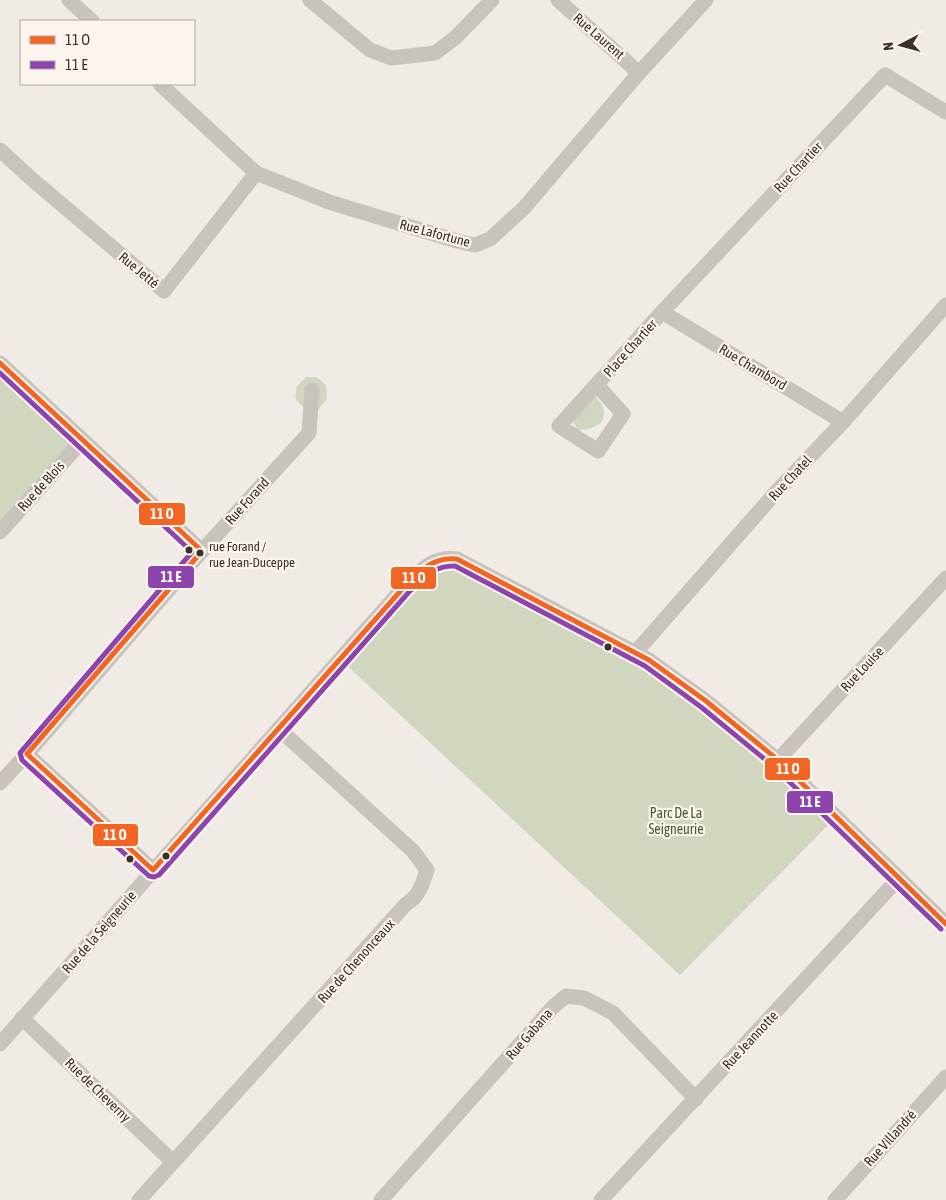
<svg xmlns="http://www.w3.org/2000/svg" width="946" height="1200" viewBox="0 0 946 1200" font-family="'Asap Condensed',sans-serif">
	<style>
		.green { fill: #d1d6bf }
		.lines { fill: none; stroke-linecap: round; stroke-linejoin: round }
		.minor { stroke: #c9c3be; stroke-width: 15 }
		.bus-1-casing { stroke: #fbf5ee; stroke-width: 9 }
		.bus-2-casing { stroke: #fbf5ee; stroke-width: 9 }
		.bus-1 { stroke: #f26522; stroke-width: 5 }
		.bus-2 { stroke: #8e44ad; stroke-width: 5 }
		.bus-dot { fill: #3b302b; stroke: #fbf5ee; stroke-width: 2 }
		.labels { text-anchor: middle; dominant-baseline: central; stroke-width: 4.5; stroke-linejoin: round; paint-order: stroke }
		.bus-label { font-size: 13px; fill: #3b302b; stroke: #fbf5ee; text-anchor: start }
		.street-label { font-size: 14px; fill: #3b302b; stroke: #fbf5ee }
		.park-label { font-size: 14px; fill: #4a5a2e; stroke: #fbf5ee }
		.line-badge { stroke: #fbf5ee; stroke-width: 2 }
		.badge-label { font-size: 14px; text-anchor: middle; font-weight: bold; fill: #fff }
	</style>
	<rect width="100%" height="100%" fill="#f0ebe5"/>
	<!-- green -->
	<g class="green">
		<polygon points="0,363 83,440 0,532"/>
		<polygon points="306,377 316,377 326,385 327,399 318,410 304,408 295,398 297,386"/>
		<path d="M 583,396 L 596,397 C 613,416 601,430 578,430 L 573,422 Z"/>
		<polygon points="447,558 653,662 836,817 680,975 341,660 404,585"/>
	</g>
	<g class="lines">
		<!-- minor -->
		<g class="minor">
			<polyline points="69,0 92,21"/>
			<polyline points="310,0 370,50 391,58 435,53 455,38 492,0"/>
			<polyline points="558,0 639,73"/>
			<polyline points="160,84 256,173 329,202 457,241 475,245 490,239 524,208 639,73 706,0"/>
			<polyline points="0,150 34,181 164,291 256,173"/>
			<polyline points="662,312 843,422"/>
			<polyline points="0,363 202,551"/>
			<polyline points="597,385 623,414 598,451 559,426 662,312 885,75 946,112"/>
			<polyline points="0,532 83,440"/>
			<polyline points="635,653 777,491 843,422 946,305"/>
			<polyline points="27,754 153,870"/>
			<polyline points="778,760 946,578"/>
			<polyline points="0,783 27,754 202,551 309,433 312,390"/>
			<polyline points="22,1018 173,1162"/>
			<path d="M 0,1044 L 404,587 C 421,571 432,555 457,559 L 649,660 L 706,701 L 778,760 L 946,924"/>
			<path d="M 139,1200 L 406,904 C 419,897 423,883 427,870 L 413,851 L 279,729"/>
			<polyline points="381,1200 553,1007 566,996 584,998 613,1013 696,1099"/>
			<polyline points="601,1200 899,878"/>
			<polyline points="835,1200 946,1077"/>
		</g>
		<defs>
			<path id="bus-1" d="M 0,363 L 202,551 L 27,754 L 153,870 L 404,587 C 421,571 431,557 457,559 L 649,660 L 706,701 L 778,760 L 946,924"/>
			<path id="bus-2" d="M 0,373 L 192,552 L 20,753 L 22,760 L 149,876 L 154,877 L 159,875 L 409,592 C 423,579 434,565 455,566 L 645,666 L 701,707 L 773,766 L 941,929"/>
		</defs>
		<!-- bus-1 casing -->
		<use href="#bus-1" class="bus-1-casing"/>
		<!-- bus-2 casing -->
		<use href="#bus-2" class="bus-2-casing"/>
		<!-- bus-1 -->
		<use href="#bus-1" class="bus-1"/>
		<!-- bus-2 -->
		<use href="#bus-2" class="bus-2"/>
	</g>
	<!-- markers -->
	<g class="bus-dot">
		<circle cx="189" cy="550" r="4.5"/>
		<circle cx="200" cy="553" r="4.5"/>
		<circle cx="608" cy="647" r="4.5"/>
		<circle cx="166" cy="856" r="4.5"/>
		<circle cx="130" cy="859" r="4.5"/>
	</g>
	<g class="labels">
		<!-- bus labels -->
		<g class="bus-label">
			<text x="209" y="546">rue Forand /<tspan x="209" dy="16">rue Jean-Duceppe</tspan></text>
		</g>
		<!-- street labels -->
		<g class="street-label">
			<text transform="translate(599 36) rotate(41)">Rue Laurent</text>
			<text transform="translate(798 167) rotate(-47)">Rue Chartier</text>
			<text transform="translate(435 233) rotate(15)">Rue Lafortune</text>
			<text transform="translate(139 270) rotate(40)">Rue Jetté</text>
			<text transform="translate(630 348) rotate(-48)">Place Chartier</text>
			<text transform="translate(753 367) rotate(31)">Rue Chambord</text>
			<text transform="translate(790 478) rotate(-47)">Rue Chatel</text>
			<text transform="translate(41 486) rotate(-48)">Rue de Blois</text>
			<text transform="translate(247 501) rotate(-48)">Rue Forand</text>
			<text transform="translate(862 669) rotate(-47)">Rue Louise</text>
			<text transform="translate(99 932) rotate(-49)">Rue de la Seigneurie</text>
			<text transform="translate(356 961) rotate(-48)">Rue de Chenonceaux</text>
			<text transform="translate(529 1034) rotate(-49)">Rue Gabana</text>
			<text transform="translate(750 1040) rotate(-47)">Rue Jeannotte</text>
			<text transform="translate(98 1090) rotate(44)">Rue de Cheverny</text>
			<text transform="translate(890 1138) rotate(-48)">Rue Villandré</text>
		</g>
		<!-- park labels -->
		<g class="park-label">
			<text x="676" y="813">Parc De La<tspan x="676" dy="16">Seigneurie</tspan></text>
		</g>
	</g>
	<g class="line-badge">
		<rect x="138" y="502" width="48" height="24" rx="5" fill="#f26522"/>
		<rect x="147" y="565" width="48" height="24" rx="5" fill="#8e44ad"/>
		<rect x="390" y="566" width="47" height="24" rx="5" fill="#f26522"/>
		<rect x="764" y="757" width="47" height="24" rx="5" fill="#f26522"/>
		<rect x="786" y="790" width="48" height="24" rx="5" fill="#8e44ad"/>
		<rect x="92" y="823" width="47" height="24" rx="5" fill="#f26522"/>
	</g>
	<g class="badge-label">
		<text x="162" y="519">11 O</text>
		<text x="171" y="582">11 E</text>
		<text x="414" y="583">11 O</text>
		<text x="788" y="774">11 O</text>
		<text x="810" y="807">11 E</text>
		<text x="115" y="840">11 O</text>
	</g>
	<!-- legend -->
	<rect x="20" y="20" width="175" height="65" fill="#fbf5ee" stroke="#aea6a0"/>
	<rect x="30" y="36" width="25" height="8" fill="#f26522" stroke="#aea6a0"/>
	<text x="65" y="45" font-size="15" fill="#3b302b">11 O</text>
	<rect x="30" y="61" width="25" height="8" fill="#8e44ad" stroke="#aea6a0"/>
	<text x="65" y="70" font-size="15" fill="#3b302b">11 E</text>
	<!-- north arrow -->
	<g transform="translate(901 45) rotate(264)" stroke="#fbf5ee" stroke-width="4" paint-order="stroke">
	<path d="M0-4L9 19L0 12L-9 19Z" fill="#3b302b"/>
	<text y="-8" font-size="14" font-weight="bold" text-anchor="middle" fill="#3b302b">N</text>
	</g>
</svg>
